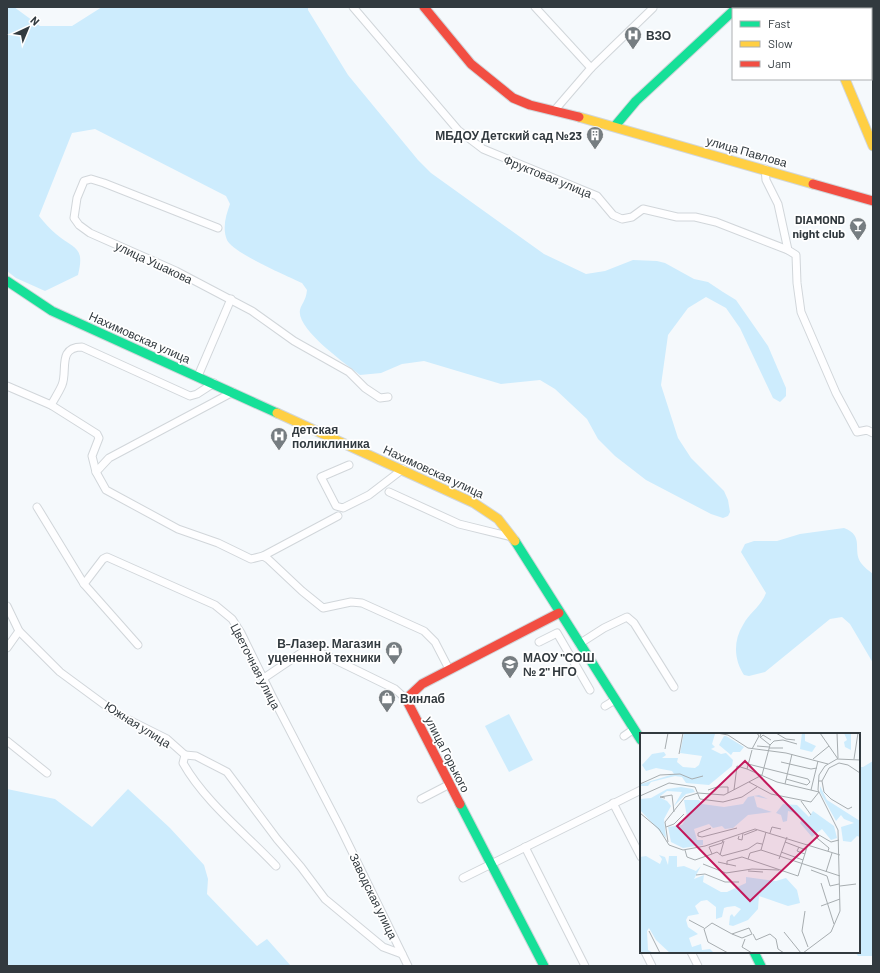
<svg xmlns="http://www.w3.org/2000/svg" width="880" height="973" viewBox="0 0 880 973" font-family="Barlow,sans-serif">
	<style>
		.green { fill: #cdecfd }
		.lines { fill: none; stroke-linecap: round; stroke-linejoin: round }
		.street-casing { stroke: #d1d6da; stroke-width: 9 }
		.fast-casing { stroke: #d1d6da; stroke-width: 11 }
		.slow-casing { stroke: #d1d6da; stroke-width: 11 }
		.jam-casing { stroke: #d1d6da; stroke-width: 11 }
		.street { stroke: #fefeff; stroke-width: 7 }
		.fast { stroke: #16e098; stroke-width: 9 }
		.slow { stroke: #ffcf43; stroke-width: 9 }
		.jam { stroke: #f24e42; stroke-width: 9 }
		.labels { text-anchor: middle; dominant-baseline: central; stroke-width: 3.5; stroke-linejoin: round; paint-order: stroke }
		.poi-label { font-size: 12px; font-weight: bold; fill: #323a3f; stroke: #fff; text-anchor: start }
		.street-label { font-size: 12px; fill: #323a3f; stroke: #fff }
		.inset-road { fill: none; stroke: #a7adb0; stroke-width: 1 }
		.view { fill: #c2185b; fill-opacity: 0.15; stroke: #c2185b; stroke-width: 2 }
		.inset-edge { fill: none; stroke: #323a3f; stroke-width: 2 }
	</style>
	<rect width="100%" height="100%" fill="#f5f9fc"/>
	<!-- green -->
	<g class="green">
		<path d="M 7,7 L 14,7 L 40,26 L 72,26 L 102,7 L 308,7 L 308,10 L 348,75 L 418,160 L 431,173 L 544,254 L 586,274 L 605,271 L 633,260 L 657,261 L 665,263 L 694,279 L 708,282 L 723,292 L 736,300 L 768,346 L 786,388 L 786,396 L 780,402 L 773,398 L 740,328 L 726,308 L 706,297 L 688,308 L 668,335 L 661,385 L 678,438 L 691,458 L 724,491 L 728,500 L 730,512 L 728,516 L 723,518 L 711,514 L 646,480 L 615,456 L 598,439 L 587,419 L 555,389 L 540,380 L 501,384 L 424,361 L 402,364 L 381,373 L 360,375 C 346,364 296,329 300,310 C 301,304 306,301 307,290 L 302,283 C 287,276 233,253 227,240 C 222,228 226,215 230,204 L 226,196 L 95,129 L 72,133 L 39,216 C 44,222 50,229 56,234 C 75,250 85,246 78,275 L 45,291 L 16,278 L 7,271 Z"/>
		<path d="M 844,528 C 865,536 852,550 861,563 C 864,567 869,571 873,574 L 873,663 L 850,624 L 842,617 L 830,619 L 765,672 L 749,676 L 744,675 C 734,660 733,641 743,625 C 750,612 760,608 766,593 L 741,552 L 745,544 L 754,541 L 777,541 L 800,534 Z"/>
		<polygon points="509,714 533,760 509,772 485,726"/>
		<polygon points="873,761 873,956 858,956 855,952 859,952 859,767 863,767"/>
		<polygon points="7,789 55,799 92,827 128,789 170,828 204,865 208,879 207,894 257,946 267,939 291,966 7,966"/>
	</g>
	<g class="lines">
		<defs>
			<g id="street">
				<polyline points="353,7 458,130 483,149 597,196 613,215 622,219 632,217 643,209 677,217 695,217 716,222 788,250"/>
				<polyline points="535,7 591,68 554,111"/>
				<polyline points="591,68 653,8"/>
				<polyline points="765,169 766,180 778,204 788,250 796,255 797,283 801,312 836,393 857,432 867,430 873,433"/>
				<polyline points="218,228 104,183 91,179 84,181 77,198 74,218 79,225 90,233 176,271 252,311 294,341 349,372 365,388 380,398 388,397"/>
				<polyline points="198,376 231,299"/>
				<polyline points="7,386 51,405 97,434 99,438 92,456 96,472 106,490 178,529 218,543 251,559 263,556 268,559 302,591 323,608 351,602 362,603 424,631 435,642 449,669"/>
				<path d="M 51,405 C 55,398 59,392 62,385 C 68,371 57,347 82,347 L 190,396 L 197,394 L 214,383"/>
				<polyline points="349,465 321,477 336,506 343,508 369,495 403,469"/>
				<polyline points="96,472 109,458 233,392"/>
				<polyline points="389,492 459,524 512,537"/>
				<polyline points="37,507 84,584 138,645"/>
				<polyline points="263,556 338,516"/>
				<polyline points="84,584 103,559 107,557 215,605 232,619 241,633 272,696 340,827 408,966"/>
				<polyline points="7,606 19,631 60,672 117,714 167,739 185,755"/>
				<polyline points="539,642 557,633 590,690"/>
				<polyline points="579,644 604,628 627,617 634,623 674,687"/>
				<polyline points="7,648 19,631"/>
				<polyline points="264,678 304,651 313,649 395,689 406,699"/>
				<polyline points="605,706 615,700"/>
				<polyline points="624,736 634,729"/>
				<polyline points="7,741 47,773"/>
				<polyline points="185,755 196,756 227,772 277,839 301,867 325,899 383,947 402,954"/>
				<path d="M 185,755 L 183,763 C 205,802 245,833 276,866"/>
				<polyline points="421,799 450,784"/>
				<polyline points="613,803 641,857"/>
				<polyline points="525,847 585,966"/>
				<polyline points="463,878 641,790"/>
				<polyline points="645,952 652,966"/>
				<polyline points="691,952 698,966"/>
			</g>
			<g id="fast">
				<polyline points="615,126 636,101 733,11"/>
				<polyline points="7,281 52,311 277,413"/>
				<polyline points="515,541 641,740"/>
				<polyline points="460,804 544,966"/>
				<polyline points="754,952 761,966"/>
			</g>
			<g id="slow">
				<polyline points="845,79 873,146"/>
				<polyline points="579,117 813,184"/>
				<polyline points="277,413 474,503 498,519 515,541"/>
			</g>
			<g id="jam">
				<polyline points="424,7 471,64 513,98 530,105 579,117"/>
				<polyline points="816,7 817,9"/>
				<polyline points="871,46 873,44"/>
				<polyline points="813,184 873,201"/>
				<polyline points="460,804 406,699 422,684 559,613"/>
			</g>
		</defs>
		<!-- street casing -->
		<use href="#street" class="street-casing"/>
		<!-- fast casing -->
		<use href="#fast" class="fast-casing"/>
		<!-- slow casing -->
		<use href="#slow" class="slow-casing"/>
		<!-- jam casing -->
		<use href="#jam" class="jam-casing"/>
		<!-- street -->
		<use href="#street" class="street"/>
		<!-- fast -->
		<use href="#fast" class="fast"/>
		<!-- slow -->
		<use href="#slow" class="slow"/>
		<!-- jam -->
		<use href="#jam" class="jam"/>
	</g>
	<!-- icons -->
	<defs>
		<symbol id="hospital-pin" viewBox="-11 -11 22 30"><path d="M0 17L-7.5 6A9.5 9.5 0 1 1 7.5 6Z" fill="#767d81" stroke="#fff"/><path d="M-5-5h3v3.5h4V-5h3V5h-3V1.5h-4V5h-3Z" fill="#fff"/></symbol>
		<symbol id="building-pin" viewBox="-11 -11 22 30"><path d="M0 17L-7.5 6A9.5 9.5 0 1 1 7.5 6Z" fill="#767d81" stroke="#fff"/><path d="M-4-6H4V6H1V3H-1V6H-4ZM-2.5-4.3h1.7v1.8h-1.7ZM.8-4.3h1.7v1.8H.8ZM-2.5-1h1.7V.8h-1.7ZM.8-1h1.7V.8H.8Z" fill="#fff"/></symbol>
		<symbol id="bar-pin" viewBox="-11 -11 22 30"><path d="M0 17L-7.5 6A9.5 9.5 0 1 1 7.5 6Z" fill="#767d81" stroke="#fff"/><path d="M-6-5H6L.8 .8V4.5H3.5V6h-7V4.5H-.8V.8Z" fill="#fff"/></symbol>
		<symbol id="shop-pin" viewBox="-11 -11 22 30"><path d="M0 17L-7.5 6A9.5 9.5 0 1 1 7.5 6Z" fill="#767d81" stroke="#fff"/><path d="M-5-2.5h2.3a2.7 3.5 0 0 1 5.4 0H5L5.5 6h-11ZM-1.5-2.5h3a1.5 2.3 0 0 0-3 0Z" fill="#fff"/></symbol>
		<symbol id="school-pin" viewBox="-11 -11 22 30"><path d="M0 17L-7.5 6A9.5 9.5 0 1 1 7.5 6Z" fill="#767d81" stroke="#fff"/><path d="M0-5L7-2L0 1L-7-2ZM-4 1L0 2.5L4 1V4Q0 6-4 4Z" fill="#fff"/></symbol>
	</defs>
	<g fill-rule="evenodd">
		<use href="#hospital-pin" x="623" y="25" width="20" height="27"/>
		<use href="#building-pin" x="585" y="125" width="20" height="27"/>
		<use href="#bar-pin" x="848" y="216" width="20" height="27"/>
		<use href="#hospital-pin" x="269" y="426" width="20" height="27"/>
		<use href="#shop-pin" x="384" y="640" width="20" height="27"/>
		<use href="#school-pin" x="500" y="654" width="20" height="27"/>
		<use href="#shop-pin" x="377" y="688" width="20" height="27"/>
	</g>
	<g class="labels">
		<!-- poi labels -->
		<g class="poi-label">
			<text x="646" y="35">ВЗО</text>
			<text x="582" y="135" text-anchor="end">МБДОУ Детский сад №23</text>
			<text x="845" y="219" text-anchor="end">DIAMOND<tspan x="845" dy="14">night club</tspan></text>
			<text x="292" y="429">детская<tspan x="292" dy="14">поликлиника</tspan></text>
			<text x="381" y="643" text-anchor="end">В-Лазер. Магазин<tspan x="381" dy="14">уцененной техники</tspan></text>
			<text x="523" y="657">МАОУ "СОШ<tspan x="523" dy="14">№ 2" НГО</tspan></text>
			<text x="400" y="698">Винлаб</text>
		</g>
		<!-- street labels -->
		<g class="street-label">
			<text transform="translate(747 151) rotate(16)">улица Павлова</text>
			<text transform="translate(548 176) rotate(22)">Фруктовая улица</text>
			<text transform="translate(154 262) rotate(25)">улица Ушакова</text>
			<text transform="translate(140 337) rotate(24)">Нахимовская улица</text>
			<text transform="translate(434 471) rotate(25)">Нахимовская улица</text>
			<text transform="translate(256 666) rotate(63)">Цветочная улица</text>
			<text transform="translate(138 724) rotate(32)">Южная улица</text>
			<text transform="translate(448 754) rotate(63)">улица Горького</text>
			<text transform="translate(374 896) rotate(64)">Заводская улица</text>
		</g>
	</g>
	<!-- overview -->
	<g transform="translate(640 733)">
		<rect width="220" height="220" fill="#f5f9fc"/>
		<path d="M 44,0 L 75,1 L 72,11 L 75,14 L 71,16 L 81,21 L 86,20 L 93,27 L 92,33 L 69,52 L 46,50 L 42,44 L 35,43 L 11,49 L 8,53 L 0,53 L 1,51 L 34,41 L 32,38 L 16,35 L 6,38 L 2,32 L 12,21 L 24,19 L 26,22 L 22,25 L 38,25 L 37,29 L 43,34 L 55,35 L 59,32 L 62,23 L 40,20 ZM 162,0 L 165,0 L 165,8 L 176,13 L 172,19 L 160,16 ZM 204,0 L 211,0 L 211,17 L 205,14 L 204,9 L 207,7 ZM 84,3 L 86,3 L 104,14 L 100,19 L 93,19 L 91,22 L 79,12 ZM 180,53 L 187,67 L 220,88 L 220,104 L 217,103 L 211,109 L 203,108 L 201,94 L 214,90 L 204,86 L 201,82 L 196,88 L 180,59 ZM 41,54 L 53,56 L 55,59 L 46,61 L 34,73 L 42,59 L 27,58 L 19,64 L 27,68 L 31,73 L 24,86 L 26,105 L 0,77 L 0,66 L 11,65 L 27,56 ZM 119,62 L 128,66 L 114,63 L 117,74 L 132,79 L 108,82 L 93,95 L 85,96 L 82,93 L 73,95 L 69,91 L 54,96 L 57,107 L 63,107 L 63,112 L 43,115 L 31,109 L 28,94 L 42,92 L 47,84 L 44,67 L 59,67 L 62,71 L 84,74 L 103,71 L 108,64 ZM 143,71 L 157,72 L 169,84 L 173,78 L 194,93 L 197,105 L 191,107 L 182,96 L 172,104 L 160,90 L 162,86 L 156,80 L 148,78 L 147,88 L 143,89 L 141,82 L 136,80 ZM 19,122 L 25,124 L 28,132 L 29,123 L 37,123 L 37,134 L 44,133 L 56,138 L 61,133 L 54,146 L 64,142 L 63,149 L 81,159 L 87,159 L 106,150 L 106,144 L 136,148 L 146,145 L 157,157 L 160,170 L 148,173 L 119,163 L 118,176 L 108,187 L 93,193 L 89,192 L 90,183 L 92,181 L 94,184 L 101,176 L 95,173 L 87,174 L 84,175 L 82,184 L 76,186 L 76,174 L 67,167 L 61,168 L 55,173 L 59,181 L 48,183 L 46,187 L 48,194 L 58,201 L 49,205 L 52,214 L 61,211 L 62,217 L 70,216 L 74,220 L 30,220 L 16,207 L 9,195 L 7,198 L 8,217 L 13,220 L 0,220 L 0,124 L 6,123 L 20,131 L 22,126 Z" fill="#cdecfd"/>
		<path class="inset-road" d="M 77,0 L 88,2 L 108,15 L 146,20 L 188,31M 136,0 L 146,6 L 155,7M 180,0 L 198,26M 197,0 L 198,25M 120,5 L 123,2 L 131,7M 130,12 L 134,8 L 143,7 L 157,11M 117,13 L 129,14M 129,15 L 143,15M 25,16 L 28,0M 112,16 L 119,3 L 117,0M 112,17 L 107,36 L 137,49 L 179,59M 39,21 L 43,0M 173,26 L 189,13M 214,26 L 218,0M 141,29 L 171,36 L 177,35M 108,31 L 168,46 L 170,49 L 167,52 L 146,46M 178,48 L 182,48 L 189,35 L 199,30 L 208,32 L 220,40M 182,48 L 184,59 L 191,66 L 208,76 L 212,74M 109,49 L 131,61 L 171,69 L 179,59M 0,51 L 20,42 L 40,41 L 52,46 L 63,43M 145,51 L 152,21M 68,57 L 77,54 L 88,54 L 88,60M 94,57 L 97,33 L 107,36M 171,57 L 178,28M 0,63 L 29,50 L 55,54 L 60,66 L 83,69 L 102,64 L 117,54M 25,65 L 20,64 L 32,62 L 34,79M 161,68 L 171,82M 0,80 L 19,96 L 29,112 L 43,117 L 65,113 L 115,96 L 200,122M 26,94 L 34,91 L 44,81M 71,95 L 58,100 L 58,103 L 62,104 L 97,95M 126,99 L 121,117 L 200,143M 130,100 L 132,94 L 141,96M 104,102 L 117,97M 99,103 L 98,106 L 102,107 L 103,100M 28,109 L 25,89 L 45,64 L 58,60 L 84,62 L 122,42 L 130,12 L 120,4 L 121,0M 145,109 L 166,117M 159,114 L 157,118 L 165,121M 45,117 L 47,124 L 55,127 L 72,121 L 77,119 L 82,123 L 108,116 L 117,110 L 122,111M 188,118 L 189,115 L 177,105 L 179,102 L 191,109 L 199,107M 141,119 L 163,127M 72,121 L 69,114 L 82,110 L 83,107M 80,122 L 84,108M 108,126 L 110,120 L 121,117M 139,126 L 147,104M 78,129 L 96,133M 63,131 L 86,140 L 112,136 L 139,137M 87,132 L 87,128 L 102,124 L 158,143 L 168,111M 171,137 L 187,143 L 190,153 L 199,151M 108,138 L 123,139M 186,139 L 192,120M 56,142 L 65,141 L 85,149 L 99,149M 181,150 L 194,191M 200,153 L 216,151M 181,173 L 200,166M 165,178 L 162,198 L 168,214M 49,187 L 64,195M 9,198 L 20,220M 144,199 L 161,220M 113,201 L 116,207 L 130,201 L 136,206 L 138,216 L 144,220M 105,206 L 102,214 L 112,220M 88,220 L 68,209 L 64,196 L 72,190 L 81,195 L 92,201 L 102,205 L 112,201 L 109,195 L 92,201M 163,220 L 191,199 L 200,178 L 198,97 L 178,57 L 179,42 L 185,33 L 197,26 L 220,27"/>
		<path class="view" d="M 105,28 L 178,103 L 110,168 L 37,93 Z"/>
		<rect width="220" height="220" class="inset-edge"/>
	</g>
	<!-- border -->
	<rect width="880" height="973" fill="none" stroke="#323a3f" stroke-width="16"/>
	<!-- legend -->
	<rect x="732" y="8" width="140" height="72" fill="#ffffff" stroke="#adb0b2"/>
	<rect x="740" y="21" width="20" height="6" fill="#16e098" stroke="#adb0b2"/>
	<text x="768" y="28" font-size="12" fill="#323a3f">Fast</text>
	<rect x="740" y="41" width="20" height="6" fill="#ffcf43" stroke="#adb0b2"/>
	<text x="768" y="48" font-size="12" fill="#323a3f">Slow</text>
	<rect x="740" y="61" width="20" height="6" fill="#f24e42" stroke="#adb0b2"/>
	<text x="768" y="68" font-size="12" fill="#323a3f">Jam</text>
	<!-- north arrow -->
	<g transform="translate(28 28) rotate(44)" stroke="#ffffff" stroke-width="3" paint-order="stroke">
	<path d="M0-3L7 15L0 10L-7 15Z" fill="#323a3f"/>
	<text y="-6" font-size="11" font-weight="bold" text-anchor="middle" fill="#323a3f">N</text>
	</g>
</svg>
